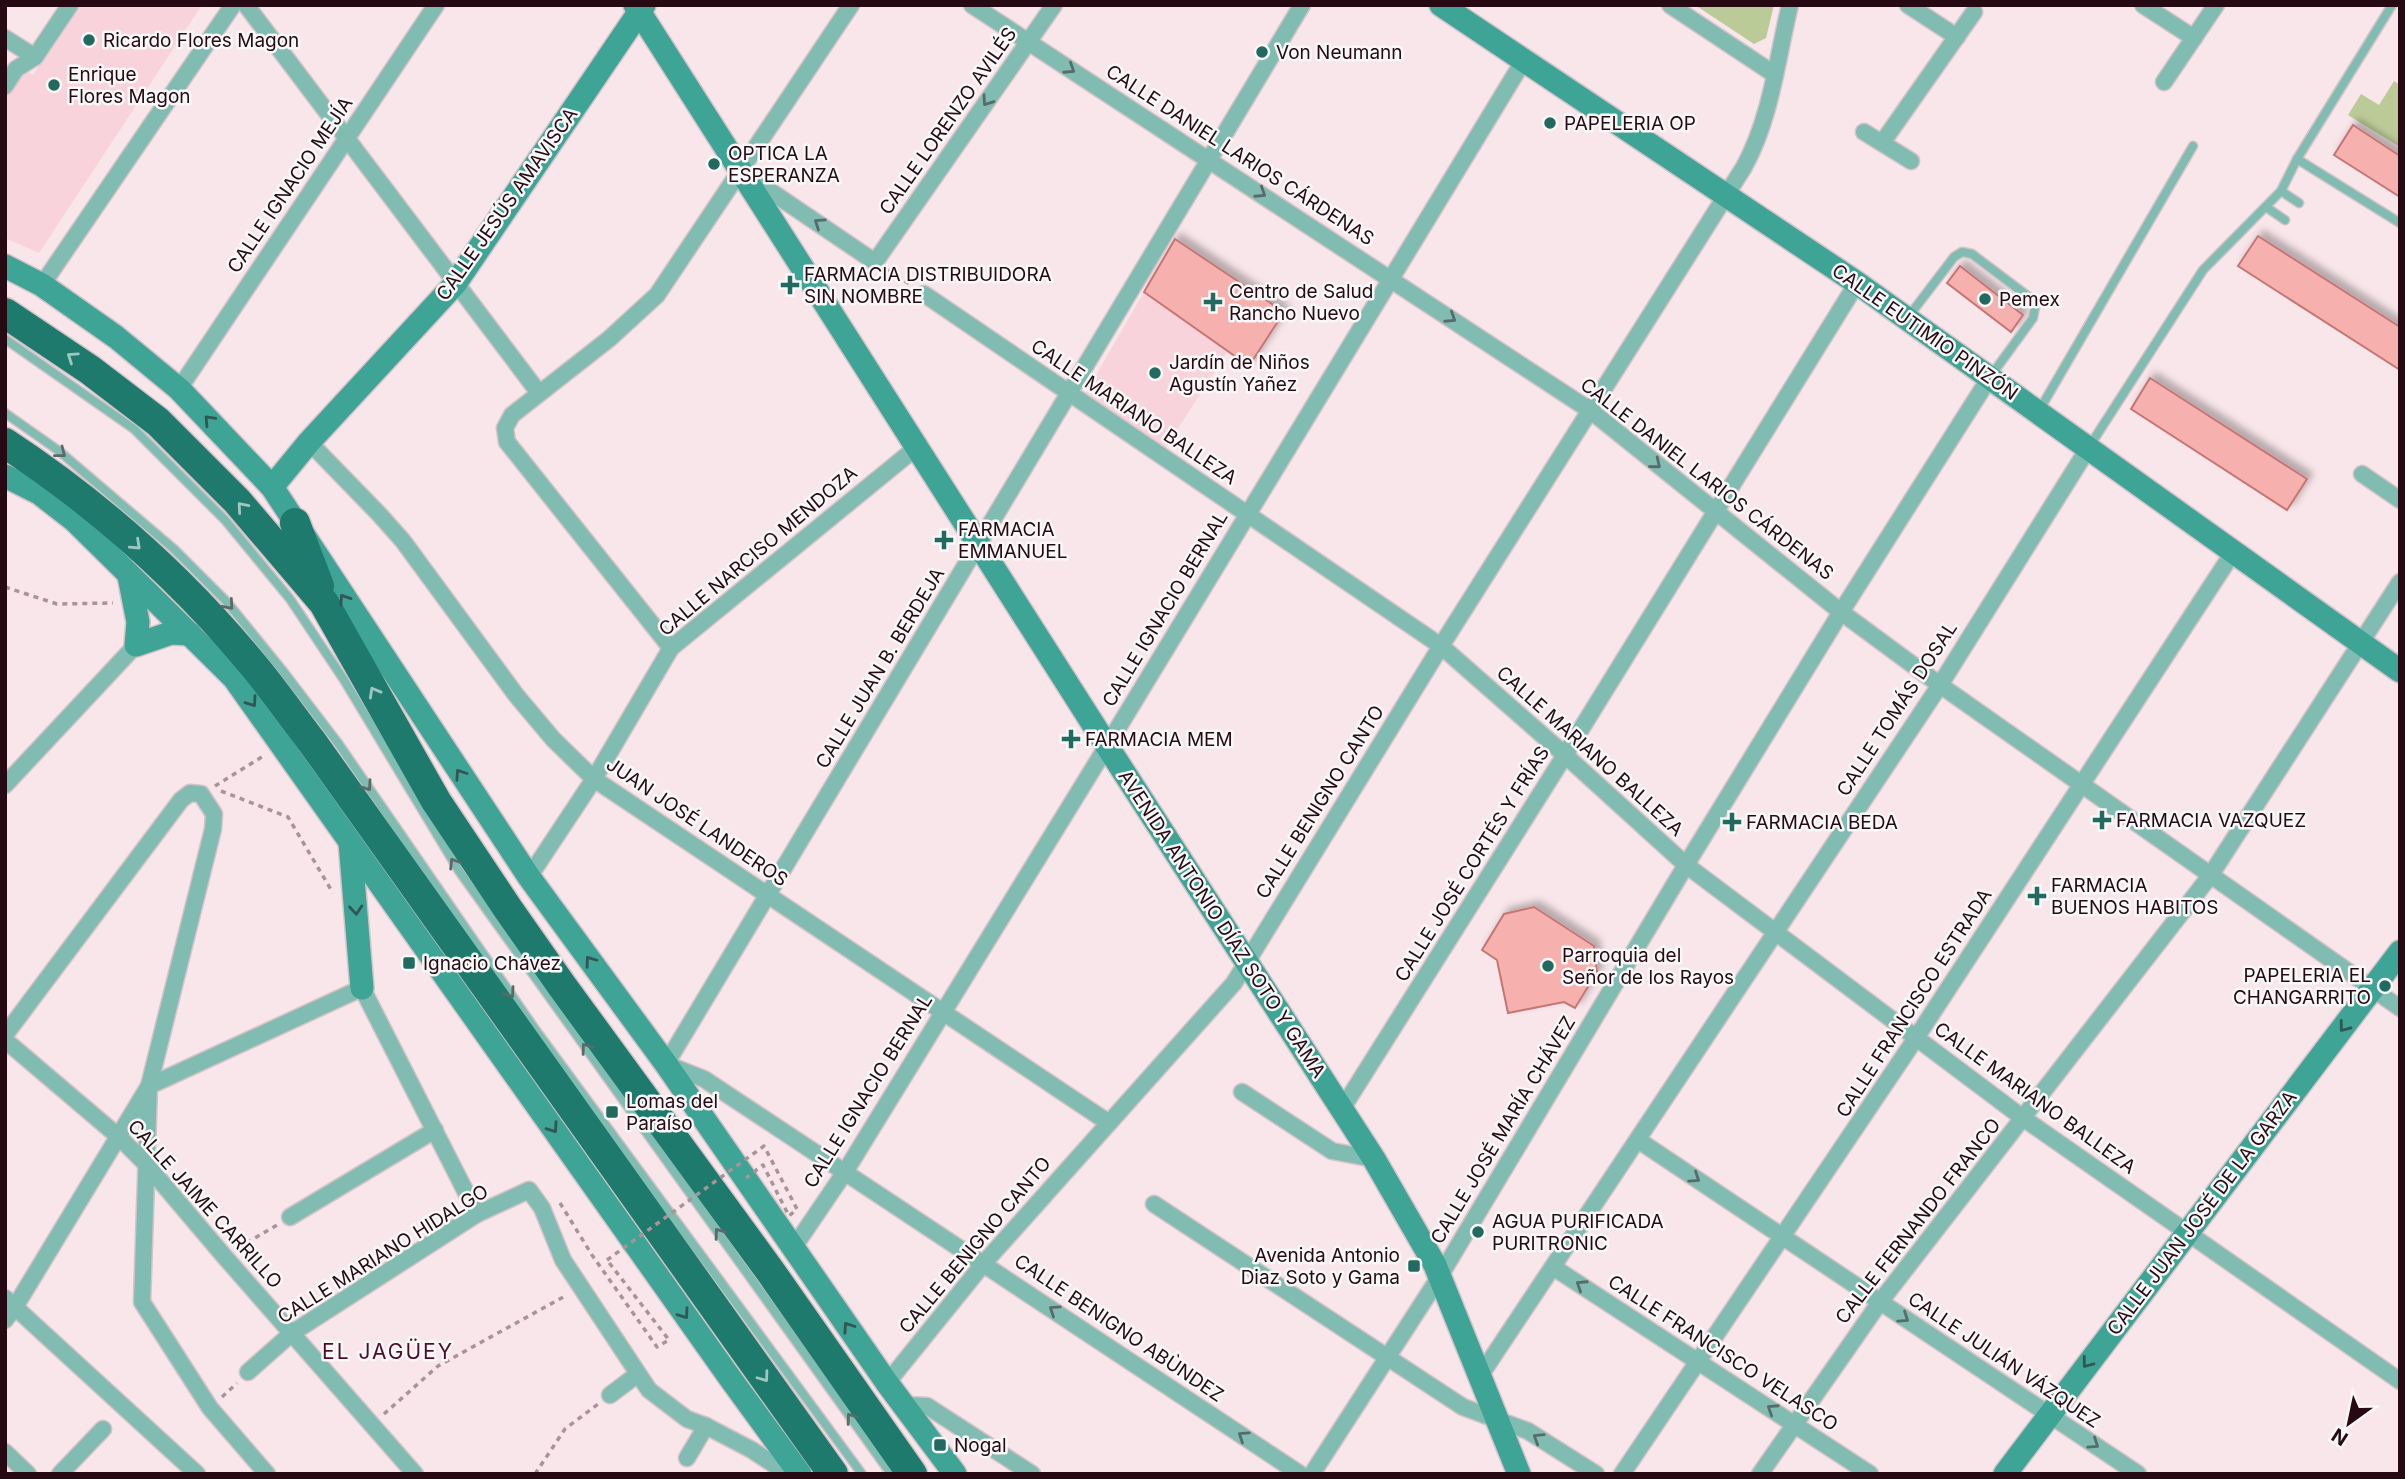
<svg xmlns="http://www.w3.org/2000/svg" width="2405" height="1479" viewBox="0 0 2405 1479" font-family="Inter,sans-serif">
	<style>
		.built { fill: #f9d3dc }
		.green { fill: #bbcb97 }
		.building { fill: #f6b1ae; stroke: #c57573; stroke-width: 2; filter: url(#shadow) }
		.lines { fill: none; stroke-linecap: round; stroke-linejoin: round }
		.lane-casing { stroke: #d6c3c8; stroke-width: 11 }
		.street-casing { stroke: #d6c3c8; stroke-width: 19 }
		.secondary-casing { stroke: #d6c3c8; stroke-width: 26 }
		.highway-casing { stroke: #d6c3c8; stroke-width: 33 }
		.path { stroke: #a99399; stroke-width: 3.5; stroke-dasharray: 5 5; stroke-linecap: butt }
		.lane { stroke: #80bcb1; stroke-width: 8 }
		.street { stroke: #80bcb1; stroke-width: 16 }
		.secondary { stroke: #3ea495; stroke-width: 23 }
		.highway { stroke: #1d7a6d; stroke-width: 30 }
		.path-bridge { stroke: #a99399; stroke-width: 3.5; stroke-dasharray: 5 5; stroke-linecap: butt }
		.oneway { stroke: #586b6a }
		.oneway2 { stroke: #a0c6c0 }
		.oneway3 { stroke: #325654 }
		.poi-dot { fill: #22695f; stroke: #f8f8f8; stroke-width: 2.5 }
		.labels { text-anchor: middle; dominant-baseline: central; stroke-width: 5; stroke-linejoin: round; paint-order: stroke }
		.poi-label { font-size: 19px; fill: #260913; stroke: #f8f8f8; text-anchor: start }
		.street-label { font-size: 19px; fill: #260913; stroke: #f8f8f8 }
		.neighbourhood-label { font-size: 21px; letter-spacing: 2px; fill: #500b27; stroke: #f8f8f8 }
	</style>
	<defs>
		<filter id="shadow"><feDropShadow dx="5.5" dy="-5.5" stdDeviation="3.5" flood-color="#0004"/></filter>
	</defs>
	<rect width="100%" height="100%" fill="#f8e6ea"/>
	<!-- built -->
	<g class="built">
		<polygon points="77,5 202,5 39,253 5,238 5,97 23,69 33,75"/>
		<polygon points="1144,292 1228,351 1164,450 1085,394"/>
	</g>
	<!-- green -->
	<g class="green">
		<polygon points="1695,5 1774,5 1766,38 1754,44"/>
		<polygon points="2394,81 2400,85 2400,147 2348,115 2361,94 2379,105"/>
	</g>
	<!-- building -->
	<g class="building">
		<polygon points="2353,125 2400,156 2400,197 2334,155"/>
		<polygon points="2258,236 2400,327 2400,370 2238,266"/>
		<polygon points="1175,239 1284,312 1249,366 1144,292"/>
		<polygon points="1960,266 2023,315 2011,332 1947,283"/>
		<polygon points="2150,378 2307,479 2287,510 2131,409"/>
		<polygon points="1534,907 1594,946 1597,972 1575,1008 1564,1002 1508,1013 1497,960 1482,950 1504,914"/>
	</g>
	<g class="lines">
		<defs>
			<g id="lane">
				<polyline points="2297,159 2400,223"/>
				<polyline points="2281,191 2299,203"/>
				<polyline points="2266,207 2285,220"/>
				<polyline points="1909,316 1954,257 1962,252 1972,254 2029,297 2035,307 2033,318 1990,377"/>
				<polyline points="5,339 134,429 225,520 290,599 344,680 459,871 891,1474"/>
				<polyline points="2040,409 2193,146"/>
				<polyline points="5,413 59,451 174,549 227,602 283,671 338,743 535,1029 862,1474"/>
				<polyline points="2089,447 2203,270 2281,191 2297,159 2392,5"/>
			</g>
			<g id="street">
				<polyline points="246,5 539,393"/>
				<polyline points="972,5 1591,411 1841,612 1940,685 2400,1008"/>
				<polyline points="1670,5 1774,74"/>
				<polyline points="1908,5 1957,37"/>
				<polyline points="2143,5 2194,38"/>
				<polyline points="5,38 35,57"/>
				<polyline points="2164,82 2216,5"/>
				<polyline points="5,86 16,69 35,57 70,5"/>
				<polyline points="1864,132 1911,161"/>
				<polyline points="1882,143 1974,12"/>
				<polyline points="748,176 875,262 1054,5"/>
				<polyline points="42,285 233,5"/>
				<polyline points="924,294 1441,646 1565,755 1686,865 2023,1118 2400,1381"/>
				<polyline points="179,389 436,5"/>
				<polyline points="309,442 379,514 403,541 516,695 553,739 594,779 1109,1123"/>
				<polyline points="2362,474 2400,500"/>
				<polyline points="671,648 507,442 505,428 512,415 609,339 657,295 851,5"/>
				<polyline points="5,785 136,645"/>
				<polyline points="529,877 594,779 671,648 917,447"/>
				<polyline points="5,1035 181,800 190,793 201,794 214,814 213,829 149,1086 142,1302 210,1408 267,1474"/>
				<polyline points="5,1040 119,1137 146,1164 224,1256 415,1474"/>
				<polyline points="1242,1092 1332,1151 1374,1159"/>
				<polyline points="1342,1109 1565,755 1857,283"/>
				<polyline points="1638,1140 2138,1474"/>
				<polyline points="1154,1204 1463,1407 1528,1431 1596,1474"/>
				<polyline points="290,1217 435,1130"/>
				<polyline points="794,1247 845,1172 1107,746 1524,60"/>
				<polyline points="1553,1267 1870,1474"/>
				<polyline points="5,1298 197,1474"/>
				<polyline points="5,1320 15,1307 149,1086 362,988 477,1214"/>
				<polyline points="248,1372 292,1333 477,1214 529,1190 542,1208 563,1260 649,1390 687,1419 706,1426 752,1450 788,1474"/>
				<polyline points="1480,1376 1940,685 2089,447"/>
				<path d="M 887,1383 L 984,1263 L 1234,983 L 1441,646 L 1744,167 C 1771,118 1777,59 1790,5"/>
				<polyline points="610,1395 638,1374"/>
				<polyline points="904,1405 927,1406 1032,1474"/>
				<polyline points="5,1452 28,1474"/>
				<polyline points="687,1458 706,1426"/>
				<polyline points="60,1474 103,1429"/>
				<polyline points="1300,1474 704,1079 666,1064 1302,5"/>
				<polyline points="1312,1474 1440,1276 1686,865 1841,612 1990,377"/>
				<polyline points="1622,1474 1916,1038 2234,551"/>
				<polyline points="1760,1474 1880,1302 2210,876 2400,582"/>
			</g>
			<g id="secondary">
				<polyline points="635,5 1107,746 1374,1159 1435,1265 1519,1474"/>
				<polyline points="1441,5 1857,283 2400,671"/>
				<polyline points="5,266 42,285 116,337 179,389 272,487 529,877 666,1064 887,1383 955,1474"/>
				<polyline points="5,476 39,493 75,521 234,678 730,1378 800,1474"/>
				<polyline points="272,487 309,442 455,284 644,5"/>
				<polyline points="129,576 138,622 136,645 171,633 190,634"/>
				<polyline points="350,842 362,988"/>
				<polyline points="2005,1474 2400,952"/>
			</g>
			<g id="highway">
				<polyline points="5,313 90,370 158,422 237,501 324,603 436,801 508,909 562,986 770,1271 912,1474"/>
				<path d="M 5,443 C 98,504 183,580 254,666 C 274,690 292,716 312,742 L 833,1474"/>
				<polyline points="295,523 319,586"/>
			</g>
		</defs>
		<!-- lane casing -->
		<use href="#lane" class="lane-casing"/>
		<!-- street casing -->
		<use href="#street" class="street-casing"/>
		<!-- secondary casing -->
		<use href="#secondary" class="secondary-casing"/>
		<!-- highway casing -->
		<use href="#highway" class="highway-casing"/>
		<!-- path -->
		<g class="path">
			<polyline points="888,270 911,285"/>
			<polyline points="5,587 57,604 113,603"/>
			<polyline points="215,786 265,755"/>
			<polyline points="221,791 288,817 333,893"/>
			<polyline points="560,1203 592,1255 657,1347 669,1340 607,1260"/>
			<polyline points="238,1248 277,1225"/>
			<polyline points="222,1397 237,1383"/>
			<polyline points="384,1414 438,1366 567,1295"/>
			<polyline points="535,1474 565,1429 598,1404"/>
		</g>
		<!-- lane -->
		<use href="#lane" class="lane"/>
		<!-- street -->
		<use href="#street" class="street"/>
		<!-- secondary -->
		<use href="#secondary" class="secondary"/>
		<!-- highway -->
		<use href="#highway" class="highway"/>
		<!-- path-bridge -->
		<polyline class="path-bridge" points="607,1260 764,1146 797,1209 789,1216 763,1165 746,1178"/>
	</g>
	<!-- one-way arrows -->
	<defs><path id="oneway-chevron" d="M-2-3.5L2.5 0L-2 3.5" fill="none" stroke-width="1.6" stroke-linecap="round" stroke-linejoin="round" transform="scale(1.75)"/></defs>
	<g class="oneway">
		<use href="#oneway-chevron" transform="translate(1070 69) rotate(33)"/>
		<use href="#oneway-chevron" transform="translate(987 101) rotate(125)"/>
		<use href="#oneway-chevron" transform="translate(1261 193) rotate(33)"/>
		<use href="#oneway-chevron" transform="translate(819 223) rotate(-146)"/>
		<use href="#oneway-chevron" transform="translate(1451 318) rotate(33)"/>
		<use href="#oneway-chevron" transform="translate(61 453) rotate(38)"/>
		<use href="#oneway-chevron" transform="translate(1656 464) rotate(39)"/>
		<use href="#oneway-chevron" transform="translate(229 605) rotate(49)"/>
		<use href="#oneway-chevron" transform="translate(367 786) rotate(55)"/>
		<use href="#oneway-chevron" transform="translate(454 863) rotate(-122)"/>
		<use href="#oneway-chevron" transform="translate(510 993) rotate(55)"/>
		<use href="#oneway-chevron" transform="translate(586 1048) rotate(-126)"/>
		<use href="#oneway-chevron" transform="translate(1695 1178) rotate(34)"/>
		<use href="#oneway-chevron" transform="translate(719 1233) rotate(-126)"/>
		<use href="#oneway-chevron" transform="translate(1581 1285) rotate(-147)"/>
		<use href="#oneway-chevron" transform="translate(1054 1310) rotate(-146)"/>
		<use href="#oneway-chevron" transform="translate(1904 1318) rotate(34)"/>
		<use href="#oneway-chevron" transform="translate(1772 1409) rotate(-147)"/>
		<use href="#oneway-chevron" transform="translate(851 1418) rotate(-126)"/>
		<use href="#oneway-chevron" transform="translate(1243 1436) rotate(-146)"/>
		<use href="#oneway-chevron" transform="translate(1538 1438) rotate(-148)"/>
		<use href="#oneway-chevron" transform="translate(2094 1444) rotate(34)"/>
	</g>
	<g class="oneway2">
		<use href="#oneway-chevron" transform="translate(72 357) rotate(-146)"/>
		<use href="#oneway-chevron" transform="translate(242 507) rotate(-131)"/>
		<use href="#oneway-chevron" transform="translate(136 545) rotate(43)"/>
		<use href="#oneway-chevron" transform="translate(374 692) rotate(-119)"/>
		<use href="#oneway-chevron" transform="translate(764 1377) rotate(54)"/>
	</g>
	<g class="oneway3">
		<use href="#oneway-chevron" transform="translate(209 420) rotate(-134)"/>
		<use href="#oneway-chevron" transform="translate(344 599) rotate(-123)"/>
		<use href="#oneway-chevron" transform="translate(252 702) rotate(55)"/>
		<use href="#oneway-chevron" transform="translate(460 774) rotate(-124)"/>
		<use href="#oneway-chevron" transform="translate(356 910) rotate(85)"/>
		<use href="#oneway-chevron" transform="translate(590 961) rotate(-126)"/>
		<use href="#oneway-chevron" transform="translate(2344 1027) rotate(127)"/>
		<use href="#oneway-chevron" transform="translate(553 1128) rotate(55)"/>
		<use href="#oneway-chevron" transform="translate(684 1314) rotate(55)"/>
		<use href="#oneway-chevron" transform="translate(848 1327) rotate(-124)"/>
		<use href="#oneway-chevron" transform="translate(2087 1363) rotate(127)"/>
	</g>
	<!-- markers -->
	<g class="poi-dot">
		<circle cx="89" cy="40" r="7"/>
		<circle cx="1262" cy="52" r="7"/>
		<circle cx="54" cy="85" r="7"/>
		<circle cx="1550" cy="123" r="7"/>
		<circle cx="714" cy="164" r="7"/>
		<path d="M786.5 274.5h7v7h7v7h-7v7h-7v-7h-7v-7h7z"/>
		<circle cx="1985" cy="299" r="7"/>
		<path d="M1209.5 291.5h7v7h7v7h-7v7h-7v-7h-7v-7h7z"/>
		<circle cx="1155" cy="373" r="7"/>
		<path d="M940.5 529.5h7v7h7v7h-7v7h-7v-7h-7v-7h7z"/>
		<path d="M1067.5 728.5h7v7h7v7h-7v7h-7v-7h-7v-7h7z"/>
		<path d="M2098.5 809.5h7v7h7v7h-7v7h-7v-7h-7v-7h7z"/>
		<path d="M1728.5 811.5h7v7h7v7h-7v7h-7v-7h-7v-7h7z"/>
		<path d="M2033.5 885.5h7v7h7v7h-7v7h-7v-7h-7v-7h7z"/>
		<rect x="402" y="956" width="14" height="14" rx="3.5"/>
		<circle cx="1548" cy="966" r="7"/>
		<circle cx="2385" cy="986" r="7"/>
		<rect x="605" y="1105" width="14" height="14" rx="3.5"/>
		<circle cx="1478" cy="1232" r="7"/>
		<rect x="1407" y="1259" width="14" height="14" rx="3.5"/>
		<rect x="933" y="1438" width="14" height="14" rx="3.5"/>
	</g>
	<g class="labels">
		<!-- poi labels -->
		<g class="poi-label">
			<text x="103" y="40">Ricardo Flores Magon</text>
			<text x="1276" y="52">Von Neumann</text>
			<text x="68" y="74">Enrique<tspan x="68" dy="22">Flores Magon</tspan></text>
			<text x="1564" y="123">PAPELERIA OP</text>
			<text x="728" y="153">OPTICA LA<tspan x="728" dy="22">ESPERANZA</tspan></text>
			<text x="804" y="274">FARMACIA DISTRIBUIDORA<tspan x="804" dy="22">SIN NOMBRE</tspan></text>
			<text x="1229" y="291">Centro de Salud<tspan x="1229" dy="22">Rancho Nuevo</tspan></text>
			<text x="1999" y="299">Pemex</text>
			<text x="1169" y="362">Jardín de Niños<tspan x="1169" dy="22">Agustín Yañez</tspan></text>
			<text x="958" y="529">FARMACIA<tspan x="958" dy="22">EMMANUEL</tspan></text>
			<text x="1085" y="739">FARMACIA MEM</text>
			<text x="2116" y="820">FARMACIA VAZQUEZ</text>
			<text x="1746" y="822">FARMACIA BEDA</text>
			<text x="2051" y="885">FARMACIA<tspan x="2051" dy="22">BUENOS HABITOS</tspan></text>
			<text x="1562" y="955">Parroquia del<tspan x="1562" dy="22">Señor de los Rayos</tspan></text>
			<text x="423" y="963">Ignacio Chávez</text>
			<text x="2371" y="975" text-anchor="end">PAPELERIA EL<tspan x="2371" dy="22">CHANGARRITO</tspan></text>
			<text x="626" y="1101">Lomas del<tspan x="626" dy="22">Paraíso</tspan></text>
			<text x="1492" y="1221">AGUA PURIFICADA<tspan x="1492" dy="22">PURITRONIC</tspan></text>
			<text x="1400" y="1255" text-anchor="end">Avenida Antonio<tspan x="1400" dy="22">Diaz Soto y Gama</tspan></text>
			<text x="954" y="1445">Nogal</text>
		</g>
		<!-- street labels -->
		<g class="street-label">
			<text transform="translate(948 121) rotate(-55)">CALLE LORENZO AVILÉS</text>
			<text transform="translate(1240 155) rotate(33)">CALLE DANIEL LARIOS CÁRDENAS</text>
			<text transform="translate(290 185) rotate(-56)">CALLE IGNACIO MEJÍA</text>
			<text transform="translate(507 204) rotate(-55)">CALLE JESÚS AMAVISCA</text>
			<text transform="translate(1925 332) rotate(35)">CALLE EUTIMIO PINZÓN</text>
			<text transform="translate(1134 412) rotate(34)">CALLE MARIANO BALLEZA</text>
			<text transform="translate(1707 479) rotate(38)">CALLE DANIEL LARIOS CÁRDENAS</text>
			<text transform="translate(758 551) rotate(-40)">CALLE NARCISO MENDOZA</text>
			<text transform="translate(1165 609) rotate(-59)">CALLE IGNACIO BERNAL</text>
			<text transform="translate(880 668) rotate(-59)">CALLE JUAN B. BERDEJA</text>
			<text transform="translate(1897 709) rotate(-57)">CALLE TOMÁS DOSAL</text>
			<text transform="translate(1590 751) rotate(42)">CALLE MARIANO BALLEZA</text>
			<text transform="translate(1320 802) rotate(-58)">CALLE BENIGNO CANTO</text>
			<text transform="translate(697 822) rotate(34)">JUAN JOSÉ LANDEROS</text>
			<text transform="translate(1472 864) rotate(-58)">CALLE JOSÉ CORTÉS Y FRÍAS</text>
			<text transform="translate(1222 924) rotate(57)">AVENIDA ANTONIO DÍAZ SOTO Y GAMA</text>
			<text transform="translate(1914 1003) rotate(-57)">CALLE FRANCISCO ESTRADA</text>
			<text transform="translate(868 1091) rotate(-58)">CALLE IGNACIO BERNAL</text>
			<text transform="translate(2035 1098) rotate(36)">CALLE MARIANO BALLEZA</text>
			<text transform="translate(1503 1130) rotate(-59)">CALLE JOSÉ MARÍA CHÁVEZ</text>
			<text transform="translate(205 1204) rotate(48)">CALLE JAIME CARRILLO</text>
			<text transform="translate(2202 1213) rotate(-53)">CALLE JUAN JOSÉ DE LA GARZA</text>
			<text transform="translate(1918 1221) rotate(-52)">CALLE FERNANDO FRANCO</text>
			<text transform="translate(975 1245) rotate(-50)">CALLE BENIGNO CANTO</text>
			<text transform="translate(383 1254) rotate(-32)">CALLE MARIANO HIDALGO</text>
			<text transform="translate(1119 1328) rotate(34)">CALLE BENIGNO ABÙNDEZ</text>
			<text transform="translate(1723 1353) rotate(33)">CALLE FRANCISCO VELASCO</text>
			<text transform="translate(2004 1360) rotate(34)">CALLE JULIÁN VÁZQUEZ</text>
		</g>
		<!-- neighbourhood labels -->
		<g class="neighbourhood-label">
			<text x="388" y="1351">EL JAGÜEY</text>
		</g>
	</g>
	<!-- border -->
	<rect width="2405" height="1479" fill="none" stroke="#260913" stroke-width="14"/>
	<!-- north arrow -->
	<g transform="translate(2349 1423) rotate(213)" stroke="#f8f8f8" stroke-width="5" paint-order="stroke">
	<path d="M0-5L12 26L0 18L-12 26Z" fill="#260913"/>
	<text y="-10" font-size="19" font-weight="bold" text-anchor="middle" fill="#260913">N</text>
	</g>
</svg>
